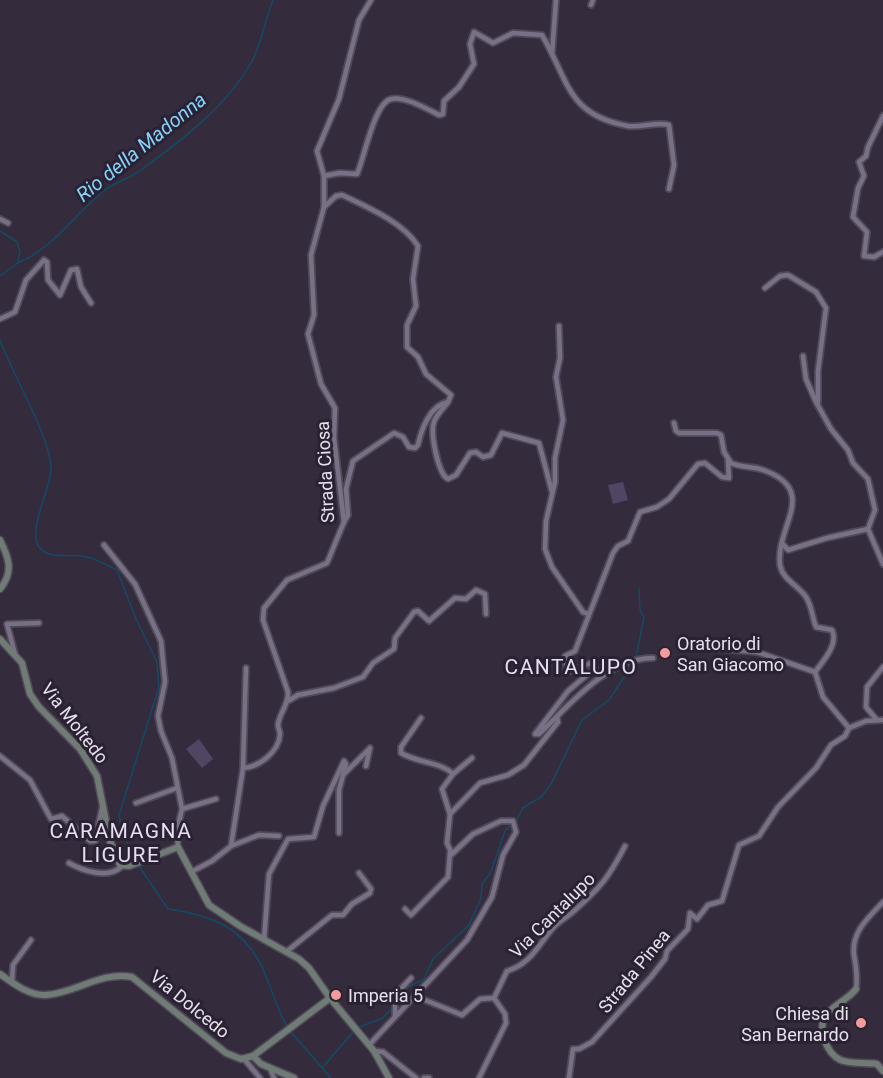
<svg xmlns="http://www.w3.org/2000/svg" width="883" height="1078" viewBox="0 0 883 1078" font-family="Roboto,sans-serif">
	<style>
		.green { fill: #524463 }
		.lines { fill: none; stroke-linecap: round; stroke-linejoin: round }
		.stream { stroke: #134b65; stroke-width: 1.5 }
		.street-casing { stroke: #504958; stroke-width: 8 }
		.secondary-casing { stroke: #504958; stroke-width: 9 }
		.street { stroke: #787084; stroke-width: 4.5 }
		.secondary { stroke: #6f7b74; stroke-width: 6 }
		.poi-dot { fill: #f59b9c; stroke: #2a2233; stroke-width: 2 }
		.labels { text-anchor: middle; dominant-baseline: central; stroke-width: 6; stroke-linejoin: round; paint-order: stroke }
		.street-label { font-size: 18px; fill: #e5e0eb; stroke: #2a2233 }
		.poi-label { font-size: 18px; fill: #e5e0eb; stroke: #2a2233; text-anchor: start }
		.water-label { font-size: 20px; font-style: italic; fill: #85d1fa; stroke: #2a2233 }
		.quarter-label { font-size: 21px; letter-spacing: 1.5px; fill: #e6ddf3; stroke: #2a2233 }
	</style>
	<rect width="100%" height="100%" fill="#342c3d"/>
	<!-- green -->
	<g class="green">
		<polygon points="623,482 628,500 613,504 608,485"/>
		<polygon points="199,739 213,759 202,768 186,749"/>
	</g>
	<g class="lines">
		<!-- stream -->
		<g class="stream">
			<polyline points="0,231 17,242 20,252 18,263 0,276"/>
			<path d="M 18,263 C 54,248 74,214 105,190 C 116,182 130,178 141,170 C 181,141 228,105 252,61 C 262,42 265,20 273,0"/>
			<path d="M 0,340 C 11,371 51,439 51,468 C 51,489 27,530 39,547 C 49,560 70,554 83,556 C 95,558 107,565 117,570 L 136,619 L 157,662 L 159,687 L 119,815 L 122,832 L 136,861"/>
			<polyline points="636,658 644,617 640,610 639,589"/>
			<polyline points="517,819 523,808 542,796 551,784 582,720 609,700 634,662"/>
			<path d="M 139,866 L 168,909 C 216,916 247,929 266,976 C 273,993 278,1012 288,1028"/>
			<polyline points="397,1000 408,987 424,979 433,959 469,925 481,898 482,884 491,872 505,831 512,824"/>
			<polyline points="357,1028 383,1018 393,1007"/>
			<polyline points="291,1032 331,1078"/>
			<polyline points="322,1068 354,1031"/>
		</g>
		<defs>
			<g id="street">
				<polyline points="591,5 593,0"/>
				<polyline points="552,54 556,0"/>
				<polyline points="883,116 868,147 866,156 859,162 864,176 858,188 853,217 867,232 864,256 874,257 883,252"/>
				<path d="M 324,176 L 339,173 L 357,174 C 364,159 374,103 391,99 C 405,96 427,109 439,115 L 443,114 L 444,101 L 459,87 L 474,64 L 470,44 L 474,32 L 493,43 L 513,33 L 542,35 C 569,81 567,115 628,126 C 642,128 657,121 669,125 L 674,165 L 669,189"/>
				<path d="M 324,207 L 336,196 L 342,195 C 367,207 403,222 418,246 L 413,279 L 416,306 L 407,325 L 407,347 L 418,357 L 426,374 L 451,395 L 448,402 C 430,405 421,430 418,445 L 415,448 L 409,447 L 403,437 L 394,433 L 353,461 L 346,489 L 348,515 L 344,522"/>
				<polyline points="0,219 8,223"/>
				<polyline points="765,288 780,276 788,275 816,292 826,308 818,371 818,402"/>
				<polyline points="0,319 15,312 26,280 44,260 47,262 48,280 60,295 71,270 77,269 81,287 91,303"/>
				<polyline points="559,326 560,358 556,377 563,420 555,458 555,482 546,521 545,549 552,567 583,612 588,614"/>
				<polyline points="803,356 806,379 816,402 831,429 848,450 853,463 868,479 875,510 868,529 883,564"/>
				<path d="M 448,402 C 444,408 436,415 434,422 C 430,433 438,474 448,479 L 456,475 L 470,453 L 476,452 L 483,457 L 491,455 L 502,433 L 539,443 L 552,492"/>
				<path d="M 674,423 L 676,431 L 679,433 L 717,433 L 721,435 L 724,452 L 731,463 C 741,468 755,466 766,471 C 819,492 775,527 780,565 C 782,579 799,586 806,597 C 812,606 812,617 816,627 L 832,630 C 839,644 823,661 815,672"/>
				<polyline points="782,543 788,550 827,538 868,529"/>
				<polyline points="104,545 135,584 161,641 165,682 158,716 161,731 172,758 182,809 177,831 178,847"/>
				<polyline points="707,646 709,648 757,652 815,672"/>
				<polyline points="15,654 7,624 39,623"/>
				<path d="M 653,658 C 607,658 570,705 539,734 L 535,734 L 568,691 L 595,668 L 591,663 L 567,672 L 565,656 L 575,651 L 613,553 L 618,546 L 628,541 L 640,512 L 657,507 L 669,499 L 698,464 L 705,463 L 722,477 L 729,478 L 728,461"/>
				<polyline points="815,672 823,697 849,728 866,721 883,720"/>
				<polyline points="288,701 298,695 334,688 363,677 373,663 394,649 395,638 414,612 418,611 429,621 455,598 466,599 476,590 485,594 486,614"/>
				<path d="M 421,718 L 401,747 L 401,753 C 418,763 441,762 453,774"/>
				<polyline points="877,720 866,707 867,687 883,667"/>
				<polyline points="0,756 30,780 51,819 62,816 90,841 95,841 102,808"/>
				<polyline points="243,768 246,668"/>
				<polyline points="344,774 370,748 366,766"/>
				<polyline points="136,803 177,788"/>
				<polyline points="182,809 216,799"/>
				<polyline points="450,814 442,789 453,774 472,758"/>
				<polyline points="231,846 259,835 279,836"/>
				<path d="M 69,863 C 83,871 108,879 121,867"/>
				<path d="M 193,871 L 212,861 L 231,846 L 243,768 C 259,767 279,752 280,734 C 280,731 278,728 278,725 C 279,713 289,705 288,692 L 263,620 L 264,608 L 287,580 L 327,563 L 344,522 L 334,438 L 335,408 L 321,384 L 308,334 L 314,315 L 311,255 L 324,207 L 324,176 L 317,151 L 339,99 L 359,20 L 371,0"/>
				<polyline points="405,909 411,915 448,877 450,853"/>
				<polyline points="264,940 269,874 288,839 314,837 323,806 344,761 346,764 339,790 339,833"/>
				<polyline points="286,952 332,915 343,915 352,904 370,893 371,889 359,873"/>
				<polyline points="12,983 13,965 31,940"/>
				<path d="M 856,989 C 858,978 856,966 854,955 C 851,932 869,917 883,902"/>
				<path d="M 415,996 L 462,1015 L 480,999 L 494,998 L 507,971 C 531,964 538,945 553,928 C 559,921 568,917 574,911 C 601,887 609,877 625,846"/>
				<polyline points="395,1017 395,995 411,978"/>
				<polyline points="369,1045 467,940 492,897 503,855 516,832 513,821 501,821 473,834 452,854 447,843 450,814 480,783 508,775 524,765 558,722 557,717"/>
				<polyline points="374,1051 383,1052 416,1078"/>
				<polyline points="244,1059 260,1078"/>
				<polyline points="270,1068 274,1078"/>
				<polyline points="424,1078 429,1078"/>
				<polyline points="479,1078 506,1023 505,1014 494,998"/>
				<polyline points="569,1078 573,1049 579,1049 592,1042 651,977 665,959 667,951 688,929 690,913 697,919 708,905 722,901 739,845 759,836 778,807 816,768 831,745 845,736 849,728"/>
			</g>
			<g id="secondary">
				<path d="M 0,540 C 9,558 14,572 0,589"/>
				<polyline points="0,639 22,663 30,694 39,707 80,749 97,776 110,841 120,865 129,866 178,847 209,905 240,926 299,959 309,968 330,998 374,1051 389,1078"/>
				<path d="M 0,974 C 13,983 29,996 46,995 C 76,993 101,971 132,977 L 226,1053 L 241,1059 L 253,1056 L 330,998"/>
				<path d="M 856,989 C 848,1000 832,1005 825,1017 C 821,1023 822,1032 824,1039 C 835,1069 852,1061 877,1064 L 883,1071"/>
				<polyline points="253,1056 261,1064 294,1078"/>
			</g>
		</defs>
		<!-- street casing -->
		<use href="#street" class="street-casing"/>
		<!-- secondary casing -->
		<use href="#secondary" class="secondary-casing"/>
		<!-- street -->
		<use href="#street" class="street"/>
		<!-- secondary -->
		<use href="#secondary" class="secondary"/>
	</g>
	<!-- markers -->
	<g class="poi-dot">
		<circle cx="665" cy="653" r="6"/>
		<circle cx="336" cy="995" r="6"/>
		<circle cx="861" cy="1023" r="6"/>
	</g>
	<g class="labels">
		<!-- street labels -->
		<g class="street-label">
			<text transform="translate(325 472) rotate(-93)">Strada Ciosa</text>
			<text transform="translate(75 723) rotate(52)">Via Moltedo</text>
			<text transform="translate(552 915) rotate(-45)">Via Cantalupo</text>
			<text transform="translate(634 971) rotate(-51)">Strada Pinea</text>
			<text transform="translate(190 1004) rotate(39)">Via Dolcedo</text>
		</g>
		<!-- poi labels -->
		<g class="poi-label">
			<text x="677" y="643">Oratorio di<tspan x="677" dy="21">San Giacomo</tspan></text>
			<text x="348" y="995">Imperia 5</text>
			<text x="849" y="1013" text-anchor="end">Chiesa di<tspan x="849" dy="21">San Bernardo</tspan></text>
		</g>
		<!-- water labels -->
		<g class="water-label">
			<text transform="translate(141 147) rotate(-39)">Rio della Madonna</text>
		</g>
		<!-- quarter labels -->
		<g class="quarter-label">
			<text x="571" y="667">CANTALUPO</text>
			<text x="121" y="831">CARAMAGNA<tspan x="121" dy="24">LIGURE</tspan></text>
		</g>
	</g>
</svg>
